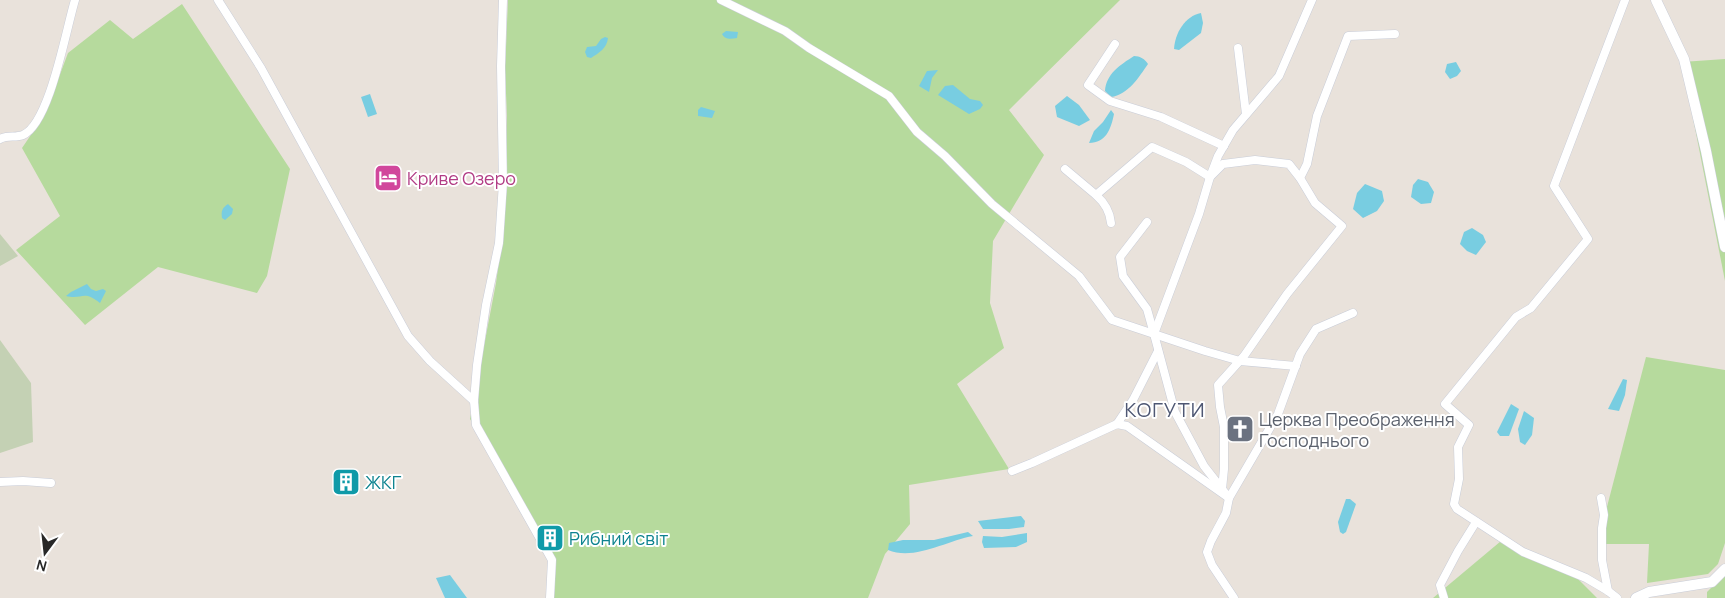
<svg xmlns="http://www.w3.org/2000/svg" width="1725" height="598" viewBox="0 0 1725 598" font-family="Manrope,sans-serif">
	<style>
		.green { fill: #b6da9d }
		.cemetery { fill: #c4d1b4 }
		.water { fill: #78cde1 }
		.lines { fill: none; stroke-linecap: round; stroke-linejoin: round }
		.street-casing { stroke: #c9cdd8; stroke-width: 9 }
		.secondary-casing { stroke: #c9cdd8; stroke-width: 11 }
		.street { stroke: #fff; stroke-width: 8 }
		.secondary { stroke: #fff; stroke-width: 10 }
		.labels { text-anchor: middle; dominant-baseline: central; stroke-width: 4; stroke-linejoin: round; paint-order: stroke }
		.hotel-label { font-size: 18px; fill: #b23c85; stroke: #fff; text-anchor: start }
		.worship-label { font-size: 18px; fill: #5b616d; stroke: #fff; text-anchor: start }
		.culture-label { font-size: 18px; fill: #0d838f; stroke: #fff; text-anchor: start }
		.quarter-label { font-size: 20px; letter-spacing: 1px; fill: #4e5773; stroke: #fff }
	</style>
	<rect width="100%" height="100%" fill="#e9e2db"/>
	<!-- green -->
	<g class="green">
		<polygon points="508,0 1120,0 1009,110 1044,155 993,241 990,303 1004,348 957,384 1009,469 909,485 910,524 885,554 868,598 551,598 552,553 470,419 496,283 504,224 507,116 505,70"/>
		<polygon points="182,4 290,169 267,276 257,293 158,267 85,325 16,250 60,216 22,148 37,126 53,93 68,53 110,20 133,39"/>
		<polygon points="1725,59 1725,281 1682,62"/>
		<polygon points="1646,357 1725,370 1725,543 1718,564 1708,574 1647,583 1649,544 1604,544 1602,526"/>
		<polygon points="1501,541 1572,573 1597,598 1433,598"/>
		<polygon points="1725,574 1725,598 1707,598 1707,592"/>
	</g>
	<!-- cemetery -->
	<g class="cemetery">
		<polygon points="0,234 18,256 0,266"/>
		<polygon points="0,340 31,383 33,442 0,453"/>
	</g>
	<!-- water -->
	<g class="water">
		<path d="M 1201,13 L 1203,23 L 1201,33 L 1179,50 L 1174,49 C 1175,33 1185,16 1201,13 Z"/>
		<path d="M 726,31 L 738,32 L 737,38 C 731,39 725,40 722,34 Z"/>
		<path d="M 605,37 L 608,38 C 607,48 599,53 591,58 L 587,57 L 585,52 L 587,47 L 596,46 L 601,39 Z"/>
		<path d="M 1134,56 C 1140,56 1145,59 1148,64 C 1139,77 1128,95 1111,97 L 1105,91 C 1106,74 1120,65 1134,56 Z"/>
		<polygon points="1456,62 1461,71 1457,76 1450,79 1445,72 1447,64"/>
		<polygon points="938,70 932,78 929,92 919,86 927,71"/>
		<polygon points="953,85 970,99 980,101 983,105 980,109 969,114 938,95 945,86"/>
		<polygon points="370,94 377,114 368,117 361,97"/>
		<polygon points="1067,96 1079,105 1090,120 1079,126 1057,117 1055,106"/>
		<polygon points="701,107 715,111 712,118 698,116 698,110"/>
		<path d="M 1111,110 L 1114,114 C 1111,129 1106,143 1089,143 L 1094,131 L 1103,122 Z"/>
		<polygon points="1418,179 1428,182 1434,192 1431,203 1421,204 1411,197 1413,185"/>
		<polygon points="1365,184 1382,191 1384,201 1377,211 1363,218 1353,209 1357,193"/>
		<path d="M 228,204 L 233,209 L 232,214 L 225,220 L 222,218 C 221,211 222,208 228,204 Z"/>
		<polygon points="1472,228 1483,235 1486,242 1476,255 1467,251 1460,244 1464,232"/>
		<path d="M 87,284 L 91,289 L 96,291 L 103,289 L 106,291 L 100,303 C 83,289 83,300 66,296 L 71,292 Z"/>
		<polygon points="1623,379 1627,380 1625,395 1619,411 1608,409"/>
		<polygon points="1511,404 1519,409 1509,436 1500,436 1497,432"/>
		<polygon points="1524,411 1534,418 1532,435 1525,445 1520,442 1518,429"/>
		<polygon points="1346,499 1350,499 1356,504 1346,532 1343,534 1340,532 1338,522"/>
		<polygon points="1021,516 1025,521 1024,527 1009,529 983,529 978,521"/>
		<path d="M 968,532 L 973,536 C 946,541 914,561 888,550 L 889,543 L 903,540 L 934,540 Z"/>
		<polygon points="1027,533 1027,542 1016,547 984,548 982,542 983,536 1002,537"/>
		<polygon points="450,575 467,598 445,598 436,578"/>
	</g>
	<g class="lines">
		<defs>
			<g id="street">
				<polyline points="218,0 261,68 408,336 430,361 474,401"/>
				<polyline points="503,0 501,66 503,183 499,243 486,305 477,365 474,401 476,425 552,560 550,598"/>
				<polyline points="721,0 785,31 809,48 889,96 917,132 945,156 992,204 1079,276 1112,320 1205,351 1240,361 1296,366"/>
				<polyline points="1115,44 1088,85 1110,101 1161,117 1224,146"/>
				<polyline points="1238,48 1246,114"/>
				<path d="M 0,139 C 7,135 16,138 23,135 C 50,123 66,29 75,0"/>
				<polyline points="1065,169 1096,195 1152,147 1186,162 1210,177 1223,164 1255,160 1289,164 1300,178"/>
				<path d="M 1096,195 C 1105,203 1110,211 1111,223"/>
				<polyline points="1147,222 1120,257 1123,276 1147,309 1154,334"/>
				<polyline points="1117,424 1133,400 1158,351"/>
				<polyline points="1012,471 1032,463 1117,424 1127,426 1229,498 1278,414 1300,354 1316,329 1353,313"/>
				<polyline points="0,482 23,481 51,483"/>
				<polyline points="1222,489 1224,469 1224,427 1220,407 1218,385 1244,356 1287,294 1342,226 1315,203 1300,178 1307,164 1317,116 1348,36 1395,34"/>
				<polyline points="1601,498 1604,515 1602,528 1602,560 1608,591"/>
				<polyline points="1234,598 1212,565 1207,552 1211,541 1226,513 1229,498 1204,466 1175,412 1154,334 1199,214 1210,177 1218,156 1233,130 1279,76 1312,0"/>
				<polyline points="1444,598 1440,585 1458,551 1476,522"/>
				<polyline points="1617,598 1608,591 1586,578 1523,552 1457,509 1454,504 1459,479 1458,447 1469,425 1445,404 1516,317 1531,308 1588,239 1554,186 1625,0"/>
			</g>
			<g id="secondary">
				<polyline points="1656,0 1684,59 1706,151 1725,247"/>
				<polyline points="1636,598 1649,592 1712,582 1725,569"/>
			</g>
		</defs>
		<!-- street casing -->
		<use href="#street" class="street-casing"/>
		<!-- secondary casing -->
		<use href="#secondary" class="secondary-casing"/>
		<!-- street -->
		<use href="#street" class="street"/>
		<!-- secondary -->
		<use href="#secondary" class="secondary"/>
	</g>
	<!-- icons -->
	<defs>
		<symbol id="hotel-square" viewBox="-11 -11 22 22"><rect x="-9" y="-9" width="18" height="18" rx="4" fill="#d1479c" stroke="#fff"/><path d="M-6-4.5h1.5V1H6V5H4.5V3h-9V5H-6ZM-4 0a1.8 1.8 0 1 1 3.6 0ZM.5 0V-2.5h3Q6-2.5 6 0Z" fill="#fff"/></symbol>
		<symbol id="church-square" viewBox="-11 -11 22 22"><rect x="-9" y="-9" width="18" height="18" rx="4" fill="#6b7280" stroke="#fff"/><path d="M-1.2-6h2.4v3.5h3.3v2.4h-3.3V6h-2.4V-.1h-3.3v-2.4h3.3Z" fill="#fff"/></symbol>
		<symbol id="building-square" viewBox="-11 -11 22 22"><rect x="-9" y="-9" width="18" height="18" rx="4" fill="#0f9aa8" stroke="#fff"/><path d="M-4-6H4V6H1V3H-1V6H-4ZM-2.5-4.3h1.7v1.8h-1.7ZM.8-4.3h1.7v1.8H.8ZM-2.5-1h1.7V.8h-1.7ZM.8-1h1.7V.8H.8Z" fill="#fff"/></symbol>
	</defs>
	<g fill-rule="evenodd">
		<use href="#hotel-square" x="372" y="162" width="32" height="32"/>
		<use href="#church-square" x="1224" y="413" width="32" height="32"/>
		<use href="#building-square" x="330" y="466" width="32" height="32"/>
		<use href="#building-square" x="534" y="522" width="32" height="32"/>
	</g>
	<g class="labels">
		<!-- hotel labels -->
		<g class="hotel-label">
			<text x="407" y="178">Криве Озеро</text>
		</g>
		<!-- worship labels -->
		<g class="worship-label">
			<text x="1259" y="419">Церква Преображення<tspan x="1259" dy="21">Господнього</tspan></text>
		</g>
		<!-- culture labels -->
		<g class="culture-label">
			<text x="365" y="482">ЖКГ</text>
			<text x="569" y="538">Рибний світ</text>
		</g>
		<!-- quarter labels -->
		<g class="quarter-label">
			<text x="1165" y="409">КОГУТИ</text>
		</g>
	</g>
	<!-- north arrow -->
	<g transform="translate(45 553) rotate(195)" stroke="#ffffff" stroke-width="4" paint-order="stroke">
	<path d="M0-4L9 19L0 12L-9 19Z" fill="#282828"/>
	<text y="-8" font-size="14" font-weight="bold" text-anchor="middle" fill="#282828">N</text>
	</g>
</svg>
